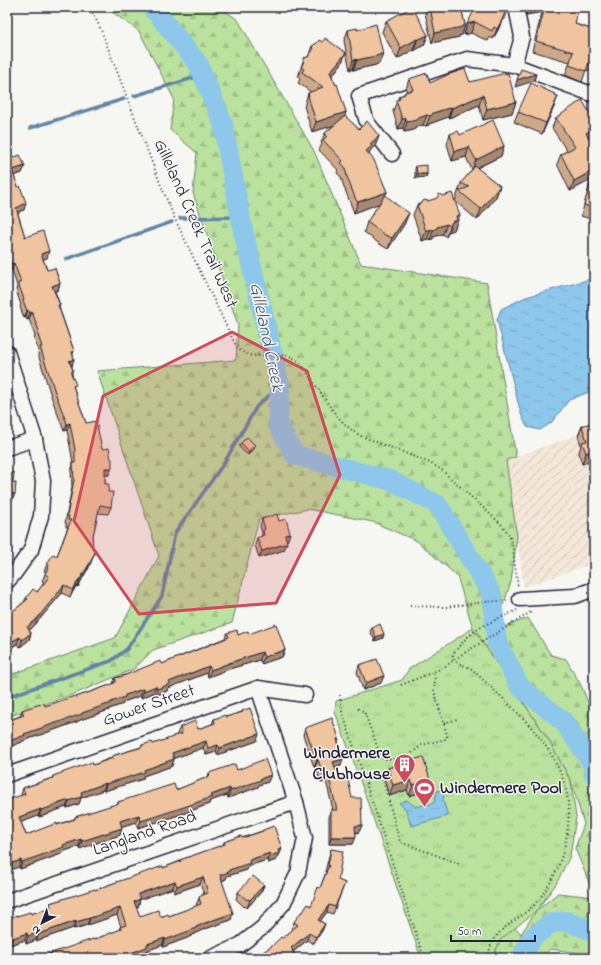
<svg xmlns="http://www.w3.org/2000/svg" width="601" height="965" viewBox="0 0 601 965" font-family="'Indie Flower',sans-serif">
	<style>
		.industrial { fill: url(#industrial-furrows) }
		.forest { fill: url(#forest-firs); stroke: #6e826c }
		.park { fill: url(#park-tufts); stroke: #6e826c }
		.water { fill: url(#water-ripples); stroke: #6285a5 }
		.lines { fill: none; stroke-linecap: round; stroke-linejoin: round }
		.stream { stroke: #6285a5; stroke-width: 3.5 }
		.river { stroke: #8dc7ec; stroke-width: 20 }
		.minor-casing { stroke: #22223b; stroke-width: 17 }
		.path { stroke: #22223b; stroke-width: 2; stroke-dasharray: 1 3; stroke-linecap: butt }
		.minor { stroke: #f6f6f2; stroke-width: 14 }
		.wall { fill: #cea988; stroke: #22223b; fill-rule: evenodd }
		.shaded-wall { fill: #a7896f; stroke: #22223b }
		.building { fill: #efc49e; stroke: #22223b; fill-rule: evenodd }
		.marked { fill: #d1495b; fill-opacity: 0.2; stroke: #d1495b; stroke-width: 3; stroke-linejoin: round }
		.labels { text-anchor: middle; dominant-baseline: central; stroke-width: 3; stroke-linejoin: round; paint-order: stroke }
		.street-label { font-size: 18px; fill: #22223b; stroke: #f6f6f2 }
		.poi-label { font-size: 18px; font-weight: bold; fill: #22223b; stroke: #f6f6f2; text-anchor: end }
		.water-label { font-size: 19px; font-style: italic; fill: #425470; stroke: #f6f6f2 }
	</style>
	<defs>
		<pattern id="industrial-furrows" width="10" height="10" patternUnits="userSpaceOnUse"><rect width="10" height="10" fill="#f4e7d9"/><path d="M-1 1l2-2M0 10L10 0M9 11l2-2" fill="none" stroke="#d1c6bb"/></pattern>
		<pattern id="forest-firs" width="22" height="20" patternUnits="userSpaceOnUse"><rect width="22" height="20" fill="#bae19d"/><path d="M5 1l3.5 6h-7zM16 11l3.5 6h-7z" fill="#a0c188"/></pattern>
		<pattern id="park-tufts" width="24" height="20" patternUnits="userSpaceOnUse"><rect width="24" height="20" fill="#bae19d"/><path d="M3 7l-1-3M5 7V3M7 7l1-3M15 17l-1-3M17 17v-4M19 17l1-3" fill="none" stroke="#a0c188"/></pattern>
		<pattern id="water-ripples" width="26" height="14" patternUnits="userSpaceOnUse"><rect width="26" height="14" fill="#8dc7ec"/><path d="M2 4q2-2 4 0t4 0M15 11q2-2 4 0t4 0" fill="none" stroke="#79abcb"/></pattern>
	</defs>
	<rect width="100%" height="100%" fill="#f6f6f2"/>
	<filter id="ink" filterUnits="userSpaceOnUse"><feTurbulence type="fractalNoise" baseFrequency=".025" numOctaves="2"/><feDisplacementMap in="SourceGraphic" scale="8" xChannelSelector="R" yChannelSelector="G"/><feConvolveMatrix kernelMatrix="1 2 1 2 8 2 1 2 1" color-interpolation-filters="sRGB"/></filter>
	<g filter="url(#ink)">
		<!-- industrial -->
		<polygon class="industrial" points="594,429 594,563 524,587 506,460"/>
		<!-- forest -->
		<g class="forest">
			<polygon points="105,7 220,7 238,20 314,151 361,264 487,283 516,457 506,460 517,537 511,582 503,605 490,618 493,631 528,618 551,655 566,659 581,685 594,717 594,895 575,848 584,824 571,781 548,739 473,628 457,576 417,541 373,522 308,509 259,519 232,623 153,650 134,669 72,695 7,717 7,676 115,638 159,556 97,371 236,360 238,325 193,193 197,153 170,130 174,99 139,31"/>
			<polygon points="558,893 594,897 594,955 550,949 542,958 487,958 494,903 521,934 536,911"/>
		</g>
		<!-- park -->
		<polygon class="park" points="473,628 548,739 571,781 576,817 570,856 556,884 536,911 500,940 493,958 421,958 359,777 335,712 336,701 402,680 409,669"/>
		<!-- water -->
		<g class="water">
			<polygon points="594,278 594,390 569,400 551,423 540,430 527,427 521,414 497,320 501,309 526,297"/>
			<polygon points="445,789 443,800 448,816 411,826 406,810 399,803 407,800 415,807 434,803 437,791"/>
		</g>
		<g class="lines">
			<!-- stream -->
			<g class="stream">
				<polyline points="134,96 203,75"/>
				<polyline points="30,128 124,99"/>
				<polyline points="180,218 241,217"/>
				<polyline points="66,259 172,222"/>
				<polyline points="7,697 111,661 127,649 162,596 175,533 224,463 257,406 280,386"/>
			</g>
			<!-- river -->
			<g class="river">
				<polyline points="152,7 199,65 223,124 243,230 280,386 278,425 295,455 392,481 438,505 491,593 497,642 520,687 563,721 593,764 594,774"/>
				<polyline points="521,958 533,937 551,923 566,921 592,931 594,930"/>
			</g>
			<defs>
				<g id="minor">
					<polyline points="514,65 522,37 516,7"/>
					<polyline points="392,154 367,122 359,96 467,59 514,65 594,95"/>
					<polyline points="7,352 35,439 43,481 41,516 31,550 14,574 7,582"/>
					<polyline points="7,448 35,439"/>
					<polyline points="520,599 575,596 594,589"/>
					<polyline points="7,775 258,688 305,695"/>
					<polyline points="7,901 296,802"/>
					<polyline points="211,958 240,945 262,928 283,904 298,873 305,838 296,802 258,688"/>
				</g>
			</defs>
			<!-- minor casing -->
			<use href="#minor" class="minor-casing"/>
			<!-- path -->
			<g class="path">
				<path d="M 87,7 L 95,17 L 101,30 L 160,183 L 174,217 L 236,346 C 238,348 240,351 243,352 C 257,362 283,348 296,360 C 303,365 308,374 313,381 C 328,403 338,423 361,436 L 428,462 L 437,467 L 443,471 L 501,524 L 508,533 L 512,542 L 518,587"/>
				<polyline points="410,606 446,607 485,602 508,600"/>
				<polyline points="401,685 443,668 461,655 531,612 532,610"/>
				<polyline points="340,695 342,711 424,958"/>
				<polyline points="358,709 363,711 365,714 381,757 383,759 396,759 408,756 422,745 445,739 447,738 447,735 434,691 435,681 434,672"/>
				<polyline points="444,723 457,719"/>
				<polyline points="388,775 382,776 400,842 458,863 457,865"/>
				<path d="M 488,958 C 490,951 490,944 495,938 C 505,924 522,917 534,905 C 554,883 565,855 568,826 C 575,758 521,716 477,674 C 475,672 473,670 470,668 C 465,665 451,663 453,654 C 454,652 457,649 459,647 C 462,643 465,639 469,636 C 482,624 501,618 517,610"/>
			</g>
			<!-- minor -->
			<use href="#minor" class="minor"/>
		</g>
		<!-- wall -->
		<g class="wall">
			<polygon points="428,7 461,7 465,25 462,35 459,36 459,37 432,43 425,13"/>
			<polygon points="525,7 578,7 575,24 594,30 594,72 586,70 582,82 565,75 570,62 532,51 542,12 526,15"/>
			<polygon points="506,16 505,19 502,21 498,30 493,39 490,37 488,41 471,33 464,35 467,24"/>
			<polygon points="386,21 428,35 424,45 414,51 413,50 397,59 382,32"/>
			<polygon points="348,30 379,64 377,64 376,65 353,70 353,69 350,70 344,41"/>
			<polygon points="312,46 342,63 332,76 346,112 344,116 359,129 379,136 375,146 370,151 369,154 387,192 385,195 394,203 405,223 388,249 381,245 364,232 367,222 380,203 354,213 353,210 344,187 341,177 337,173 338,170 319,150 322,144 321,143 325,133 334,125 312,132 304,106 305,105 305,103 308,93 311,92 298,83 300,79 298,77 304,58 308,57"/>
			<polygon points="409,79 430,83 470,82 516,102 512,113 483,120 479,105 449,118 448,117 429,124 429,125 426,126 423,125 415,128 414,130 404,132 403,128 398,129 393,111 399,96 404,94 405,92 407,92 406,89"/>
			<polygon points="555,95 554,107 542,134 514,122 518,112"/>
			<polygon points="556,118 594,120 594,134 593,136 589,139 594,152 594,220 581,216 591,180 570,191 557,164 561,154 567,151 552,128"/>
			<polygon points="450,134 460,135 504,146 501,156 477,168 500,186 496,197 477,220 455,201 461,183 473,170 472,170 466,157 452,161 447,144"/>
			<polygon points="7,160 25,166 22,173 14,176 24,210 20,211 19,213 18,214 25,237 47,258 43,259 47,270 60,283 58,290 55,291 60,305 59,307 74,351 73,354 72,366 72,374 74,389 86,423 102,449 109,475 105,475 105,484 108,492 111,507 108,514 98,513 92,540 92,548 96,550 88,570 87,570 78,587 76,586 70,597 62,593 33,627 29,630 31,633 29,640 20,647 17,644 7,650 7,613 12,612 24,602 26,598 37,592 44,583 42,581 46,572 44,571 47,564 57,556 68,527 66,527 66,523 65,523 72,487 71,470 73,465 72,457 67,430 64,431 52,399 38,354 39,351 34,339 35,336 29,319 27,320 26,317 24,318 20,307 21,305 16,290 17,286 12,270 9,271 7,266"/>
			<polygon points="416,166 427,174 426,177 415,178 415,169"/>
			<polygon points="428,201 456,225 454,230 448,232 446,237 443,234 433,237 433,239 430,240 427,239 422,241 413,215 417,205"/>
			<polygon points="594,422 594,459 582,464 579,453 581,445 578,436 582,426"/>
			<polygon points="241,443 254,448 248,455 239,447"/>
			<polygon points="262,519 279,521 288,540 286,541 284,550 259,558 255,545 257,538 261,537 262,533 260,526"/>
			<polygon points="372,628 383,638 375,641 370,631"/>
			<polygon points="227,633 238,635 249,634 285,650 282,657 261,664 260,660 229,669 208,677 207,673 168,688 167,691 155,696 153,693 141,698 140,696 123,702 123,704 109,709 109,710 80,720 79,721 23,741 22,742 7,748 7,721 20,716 22,710 45,706 76,697 113,684 115,678 162,664 225,638"/>
			<polygon points="359,665 381,683 363,690 357,672"/>
			<polygon points="242,711 257,741 217,755 216,752 206,755 203,748 174,758 172,766 143,776 143,779 104,791 103,790 81,798 79,804 67,808 66,807 49,813 49,814 39,817 38,816 21,822 26,835 74,819 75,817 118,804 118,802 176,790 208,777 209,773 237,770 268,782 259,785 258,787 228,798 227,795 210,801 209,804 185,813 138,828 136,822 122,826 120,835 79,849 79,846 62,852 61,854 20,869 19,867 21,795 23,788 52,778 53,776 93,765 111,758 112,756 141,747 142,745 153,744 172,738 173,736 177,735 177,734 180,727 198,729 212,724 214,719 226,717 242,712"/>
			<polygon points="305,728 339,738 338,742 341,766 335,767 338,777 352,798 362,825 359,832 356,833 353,844 329,844 329,817 331,810 333,810 326,781 321,783 315,767 314,767 303,735"/>
			<polygon points="388,768 430,780 427,790 409,796 407,790 389,796 384,778"/>
			<path d="M 263,830 L 279,856 L 277,856 L 276,860 L 268,863 L 267,860 L 248,866 L 247,870 L 227,876 L 226,879 L 222,881 L 231,920 L 202,930 L 194,934 L 193,935 L 187,938 L 163,947 L 162,945 L 146,951 L 145,954 L 43,956 L 93,940 L 119,930 L 120,927 L 121,927 L 117,915 L 88,925 L 87,925 L 74,929 L 73,928 L 36,941 L 36,940 L 26,944 L 25,940 L 7,946 L 7,919 L 17,916 L 31,914 L 49,908 L 50,903 L 95,890 L 111,884 L 163,868 L 180,861 L 180,860 L 223,845 L 224,842 L 242,838 L 262,831 ZM 200,884 L 204,894 L 200,896 L 196,905 L 197,906 L 169,916 L 140,916 L 136,907 L 138,907 L 140,899 L 173,888 L 174,893 Z"/>
			<polygon points="331,849 338,880 345,883 333,914 327,912 320,921 325,924 322,931 313,944 307,940 293,952 295,958 283,938 292,930 291,929 294,922 302,913 311,906 320,888 326,872 325,872 329,856"/>
			<polygon points="264,885 261,892 247,908 245,906 244,907 236,899 238,892"/>
		</g>
		<!-- shaded-wall -->
		<g class="shaded-wall">
			<polygon points="509,7 505,19 502,21 498,30 493,39 497,29 506,10"/>
			<polygon points="529,7 544,7 542,12 526,15"/>
			<polygon points="475,22 471,33 464,35 467,24"/>
			<polygon points="465,25 462,35 459,36 459,37 432,43 435,33"/>
			<polygon points="428,35 424,45 414,51 417,40"/>
			<polygon points="417,39 413,50 397,59 401,48"/>
			<polygon points="346,53 342,63 326,83 330,72"/>
			<polygon points="380,54 383,54 379,64 377,64 376,65 353,70 357,60"/>
			<polygon points="356,59 353,69 350,70 353,60"/>
			<polygon points="536,74 534,81 515,87 517,80"/>
			<polygon points="483,95 479,105 449,118 452,108"/>
			<polygon points="558,96 554,107 542,134 546,123"/>
			<polygon points="516,102 512,113 483,120 487,109"/>
			<polygon points="452,107 448,117 429,124 429,125 426,126 430,116 433,113"/>
			<polygon points="346,112 342,123 312,132 316,122"/>
			<polygon points="427,115 423,125 415,128 414,130 404,132 407,122"/>
			<polygon points="406,118 403,128 398,129 402,119"/>
			<polygon points="594,127 594,134 593,136 582,143 586,133"/>
			<polygon points="379,136 375,146 370,151 368,157 366,151 370,144"/>
			<polygon points="504,146 501,156 472,170 476,160"/>
			<polygon points="469,147 466,157 452,161 455,151"/>
			<polygon points="25,166 22,173 10,177 12,170"/>
			<polygon points="594,170 594,178 593,175 591,180 570,191 574,181"/>
			<polygon points="417,174 427,174 426,177 415,178"/>
			<polygon points="500,186 496,197 477,220 481,209"/>
			<polygon points="387,192 383,202 354,213 358,202"/>
			<polygon points="26,203 24,210 20,211 19,213 13,215 16,208 21,205"/>
			<polygon points="409,213 405,223 388,249 392,238"/>
			<polygon points="460,215 454,230 448,232 446,237 452,222 456,216"/>
			<polygon points="447,224 443,234 433,237 433,239 430,240 433,230 437,227"/>
			<polygon points="431,229 427,239 422,241 426,231"/>
			<polygon points="49,251 47,258 39,261 41,254"/>
			<polygon points="14,263 12,270 9,271 11,264"/>
			<polygon points="60,283 58,290 50,293 52,286"/>
			<polygon points="28,310 26,317 24,318 27,311"/>
			<polygon points="32,312 29,319 27,320 30,313"/>
			<polygon points="74,359 72,366 69,361"/>
			<polygon points="70,423 67,430 64,431 67,424"/>
			<polygon points="255,445 254,448 248,455 249,451"/>
			<polygon points="594,450 594,459 582,464 586,453"/>
			<polygon points="105,468 112,468 109,475 102,475"/>
			<polygon points="7,493 15,494 12,501 7,500"/>
			<polygon points="290,533 288,540 282,542 285,535"/>
			<polygon points="287,543 284,550 259,558 262,551"/>
			<polygon points="90,563 87,570 78,587 80,579"/>
			<polygon points="79,579 76,586 70,597 73,590"/>
			<polygon points="64,585 62,593 33,627 24,634 27,627"/>
			<polygon points="31,633 29,640 20,647 22,640"/>
			<polygon points="384,634 383,638 375,641 376,637"/>
			<polygon points="20,637 17,644 7,650 7,644"/>
			<polygon points="285,650 282,657 261,664 264,657"/>
			<polygon points="262,652 260,660 229,669 208,677 211,670 232,662"/>
			<polygon points="209,666 207,673 168,688 167,691 155,696 157,689 169,682"/>
			<polygon points="384,676 381,683 363,690 366,683"/>
			<polygon points="156,686 153,693 141,698 144,691"/>
			<polygon points="143,689 140,696 123,702 123,704 109,709 109,710 80,720 79,721 23,741 22,742 7,748 7,742 24,734 82,713 125,695"/>
			<polygon points="259,734 257,741 217,755 220,748"/>
			<polygon points="206,741 203,748 169,760 172,753"/>
			<polygon points="218,745 216,752 206,755 208,748"/>
			<polygon points="174,759 172,766 143,776 143,779 104,791 106,784"/>
			<polygon points="343,759 341,766 331,769 333,762"/>
			<polygon points="317,760 318,760 315,767 314,767"/>
			<polygon points="328,774 326,781 321,783 324,776"/>
			<polygon points="271,775 268,782 259,785 258,787 228,798 230,791"/>
			<polygon points="411,780 407,790 389,796 393,785"/>
			<polygon points="430,780 427,790 409,796 413,785"/>
			<polygon points="106,783 103,790 81,798 79,804 67,808 69,801 81,792"/>
			<polygon points="230,788 227,795 210,801 209,804 185,813 138,828 141,821"/>
			<polygon points="69,800 66,807 49,813 49,814 39,817 41,810"/>
			<polygon points="41,809 38,816 17,824 19,817"/>
			<polygon points="139,815 136,822 117,828 120,821"/>
			<polygon points="362,825 359,832 353,833 355,826"/>
			<polygon points="122,828 120,835 79,849 82,841"/>
			<polygon points="331,837 356,837 353,844 329,844"/>
			<polygon points="81,839 79,846 62,852 61,854 20,869 22,862 63,845"/>
			<polygon points="282,849 279,856 277,856 276,860 268,863 270,856 278,850"/>
			<polygon points="270,853 267,860 248,866 247,870 227,876 226,879 217,882 220,875 229,870 249,860"/>
			<polygon points="21,860 19,867 7,871 7,865"/>
			<polygon points="203,877 200,884 174,893 177,886"/>
			<polygon points="175,881 173,888 136,901 138,894"/>
			<polygon points="264,885 261,892 247,908 250,900"/>
			<polygon points="140,899 138,907 132,909 134,902"/>
			<polygon points="329,905 327,912 316,927 318,920"/>
			<polygon points="120,908 117,915 88,925 90,918"/>
			<polygon points="233,913 231,920 202,930 194,934 193,935 187,938 163,947 165,940 205,923"/>
			<polygon points="90,918 87,925 74,929 76,922"/>
			<polygon points="76,921 73,928 36,941 39,934"/>
			<polygon points="325,924 322,931 313,944 316,937"/>
			<polygon points="27,933 25,940 7,946 7,940"/>
			<polygon points="38,933 36,940 26,944 28,936"/>
			<polygon points="309,933 307,940 293,952 291,957 291,948"/>
			<polygon points="165,938 162,945 146,951 145,954 133,958 116,958 147,944"/>
		</g>
		<!-- building -->
		<g class="building">
			<polygon points="412,7 428,35 417,40 417,39 401,48 386,21"/>
			<polygon points="430,7 461,7 465,25 462,26 462,27 435,33"/>
			<polygon points="476,7 509,7 508,9 506,10 502,20 497,29 494,27 492,31 475,22 467,24"/>
			<polygon points="545,7 578,7 575,24 594,30 594,61 590,60 586,71 569,65 573,52 536,41"/>
			<polygon points="376,24 383,54 380,54 380,55 357,60 356,59 353,60 348,30 357,28 357,30"/>
			<polygon points="325,38 346,53 330,72 336,85 337,84 346,112 316,122 308,96 309,96 308,93 323,87 302,72 304,69 301,67 304,62 304,58 308,57 313,50 312,46 317,43 319,40 323,42"/>
			<polygon points="465,69 470,82 506,73 506,74 508,73 516,102 487,109 483,95 452,108 452,107 433,113 432,115 430,116 427,115 419,118 417,120 407,122 406,118 402,119 396,100 400,99 399,96 405,94 405,92 413,90 409,79 427,73 430,83 447,75"/>
			<polygon points="521,69 536,74 517,80"/>
			<polygon points="531,83 555,94 555,95 558,96 546,123 518,112"/>
			<polygon points="582,100 594,120 594,127 586,133 594,149 592,149 594,152 594,170 574,181 561,154 575,147 556,118"/>
			<polygon points="345,116 359,129 367,121 379,136 370,144 372,146 366,151 374,160 387,192 358,202 356,200 347,177 345,167 341,163 343,161 323,140 327,136 325,133"/>
			<polygon points="493,120 504,146 476,160 469,147 455,151 450,134 458,131 460,135"/>
			<polygon points="20,155 25,166 12,170 18,187 20,186 26,203 21,205 21,206 16,208 25,237 43,231 49,251 41,254 47,270 55,268 60,283 52,286 60,305 58,305 74,351 72,352 74,359 69,361 73,370 71,373 76,385 73,386 86,423 96,421 102,449 109,448 111,459 112,459 112,468 105,468 105,484 109,484 108,492 113,492 111,507 100,505 92,540 93,541 92,543 93,544 92,548 96,550 90,563 80,579 79,579 73,590 64,585 36,620 27,627 31,633 22,640 20,637 7,644 7,613 11,610 12,612 28,599 26,598 33,589 37,592 49,577 45,574 49,565 47,564 53,554 57,556 71,520 68,520 69,516 67,516 74,480 73,463 75,463 75,450 70,423 67,424 55,392 40,347 42,347 37,332 39,331 32,312 30,313 28,310 27,311 23,300 24,299 18,283 21,282 14,263 11,264 7,252 8,252 7,247 7,160"/>
			<polygon points="427,165 427,174 417,174 416,166"/>
			<polygon points="475,166 500,186 481,209 459,191 469,187 461,183"/>
			<polygon points="593,175 594,175 594,208 584,205"/>
			<polygon points="452,193 460,215 456,216 457,220 452,222 450,226 447,224 437,227 437,228 433,230 431,229 426,231 417,205 422,203 424,200 428,201 437,198 439,194 443,196"/>
			<polygon points="385,195 394,202 394,203 409,213 392,238 385,235 367,222"/>
			<polygon points="594,422 594,450 586,453 582,442 587,441 582,426"/>
			<polygon points="247,437 255,445 249,451 241,443"/>
			<polygon points="7,472 14,473 13,482 16,483 15,494 7,493"/>
			<polygon points="277,514 279,521 286,519 290,533 285,535 287,543 262,551 257,538 264,535 263,530 265,529 262,519"/>
			<polygon points="276,624 285,650 264,657 262,652 232,662 211,670 209,666 169,682 170,684 157,689 156,686 144,691 143,689 125,695 125,697 111,702 111,703 82,713 82,714 24,734 25,735 7,742 7,721 24,715 22,710 44,703 45,706 75,696 76,697 110,685 116,682 115,678 123,676 160,661 162,664 229,637 227,633 237,630 238,635 248,631 249,634"/>
			<polygon points="380,624 384,634 376,637 372,628"/>
			<polygon points="377,659 384,676 366,683 359,665"/>
			<polygon points="250,708 259,734 220,748 218,745 208,748 206,741 172,753 174,759 144,770 145,772 106,784 106,783 81,792 82,795 81,796 81,797 69,801 69,800 51,806 51,807 41,810 41,809 19,817 26,835 57,823 57,825 75,819 75,817 119,803 118,802 174,784 176,790 210,776 209,773 235,764 237,770 265,759 271,775 260,779 261,780 230,791 230,788 211,795 212,797 187,806 141,821 139,815 120,821 122,828 82,841 81,839 63,845 64,847 22,862 21,860 7,865 7,800 25,794 23,788 53,778 53,776 92,762 93,765 113,758 112,756 142,747 142,745 152,742 153,744 173,737 173,736 182,734 180,727 195,721 198,729 215,723 214,719 225,715 226,717 243,712 242,711"/>
			<polygon points="332,718 339,738 337,739 343,759 333,762 338,777 347,775 352,798 361,798 362,825 355,826 356,837 331,837 331,810 337,810 328,774 324,776 318,760 317,760 305,728"/>
			<polygon points="423,757 430,780 413,785 411,780 393,785 388,768"/>
			<path d="M 274,826 L 282,849 L 278,850 L 279,853 L 270,856 L 270,853 L 249,860 L 250,863 L 229,870 L 229,872 L 220,875 L 233,913 L 205,923 L 196,927 L 196,928 L 189,931 L 165,940 L 165,938 L 147,944 L 147,947 L 116,958 L 31,958 L 42,954 L 43,956 L 93,939 L 93,940 L 121,929 L 120,927 L 126,925 L 120,908 L 90,918 L 76,922 L 76,921 L 39,934 L 38,933 L 28,936 L 27,933 L 7,940 L 7,919 L 17,915 L 17,916 L 30,912 L 31,914 L 51,907 L 50,903 L 95,889 L 95,890 L 111,884 L 163,866 L 163,868 L 181,861 L 180,860 L 225,844 L 224,842 L 241,836 L 242,838 L 263,831 L 263,830 ZM 203,877 L 208,893 L 200,896 L 200,897 L 199,898 L 201,904 L 169,916 L 168,914 L 161,917 L 158,910 L 140,916 L 134,902 L 140,899 L 138,894 L 175,881 L 177,886 Z"/>
			<polygon points="331,849 343,851 338,880 345,883 335,907 329,905 318,920 325,924 316,937 309,933 291,948 293,950 292,951 296,956 293,958 254,958 272,946 281,937 283,938 298,925 294,922 301,912 302,913 308,904 311,906 318,887 320,888 329,865 328,865"/>
			<polygon points="253,876 264,885 250,900 248,899 247,900 238,892"/>
		</g>
	</g>
	<!-- marked area -->
	<path class="marked" d="M 232,332 L 307,371 L 340,475 L 276,603 L 139,614 L 74,521 L 103,396 Z"/>
	<!-- icons -->
	<defs>
		<symbol id="building-pin" viewBox="-11 -11 22 30"><path d="M0 17L-7.5 6A9.5 9.5 0 1 1 7.5 6Z" fill="#d1495b" stroke="#f6f6f2"/><path d="M-4-6H4V6H1V3H-1V6H-4ZM-2.5-4.3h1.7v1.8h-1.7ZM.8-4.3h1.7v1.8H.8ZM-2.5-1h1.7V.8h-1.7ZM.8-1h1.7V.8H.8Z" fill="#fff"/></symbol>
		<symbol id="stadium-pin" viewBox="-11 -11 22 30"><path d="M0 17L-7.5 6A9.5 9.5 0 1 1 7.5 6Z" fill="#d1495b" stroke="#f6f6f2"/><path d="M0-5a6.5 5 0 1 0 0 10a6.5 5 0 1 0 0-10ZM-3.5-1.8h7v3.6h-7Z" fill="#fff"/></symbol>
	</defs>
	<g fill-rule="evenodd">
		<use href="#building-pin" x="392" y="752" width="25" height="34"/>
		<use href="#stadium-pin" x="412" y="776" width="25" height="34"/>
	</g>
	<g class="labels">
		<!-- street labels -->
		<g class="street-label">
			<text transform="translate(195 224) rotate(66)">Gilleland Creek Trail West</text>
			<text transform="translate(149 706) rotate(-19)">Gower Street</text>
			<text transform="translate(145 834) rotate(-19)">Langland Road</text>
		</g>
		<!-- poi labels -->
		<g class="poi-label">
			<text x="390" y="754">Windermere<tspan x="390" dy="21">Clubhouse</tspan></text>
			<text x="440" y="789" text-anchor="start">Windermere Pool</text>
		</g>
		<!-- water labels -->
		<g class="water-label">
			<text transform="translate(266 337) rotate(78)">Gilleland Creek</text>
		</g>
	</g>
	<!-- margin -->
	<rect width="601" height="965" fill="none" stroke="#f6f6f2" stroke-width="24"/>
	<rect x="12" y="12" width="577" height="941" fill="none" stroke="#22223b" stroke-width="1.5" filter="url(#ink)"/>
	<!-- north arrow -->
	<g transform="translate(42 923) rotate(222)" stroke="#f6f6f2" stroke-width="3" paint-order="stroke">
	<path d="M0-3L7 15L0 10L-7 15Z" fill="#22223b"/>
	<text y="-6" font-size="11" font-weight="bold" text-anchor="middle" fill="#22223b">N</text>
	</g>
	<!-- scale -->
	<path d="M451 935v6h84v-6" fill="none" stroke="#22223b" stroke-width="2"/>
	<text x="457" y="935" font-size="12" fill="#22223b" stroke="#f6f6f2" stroke-width="3" paint-order="stroke">50 m</text>
</svg>
